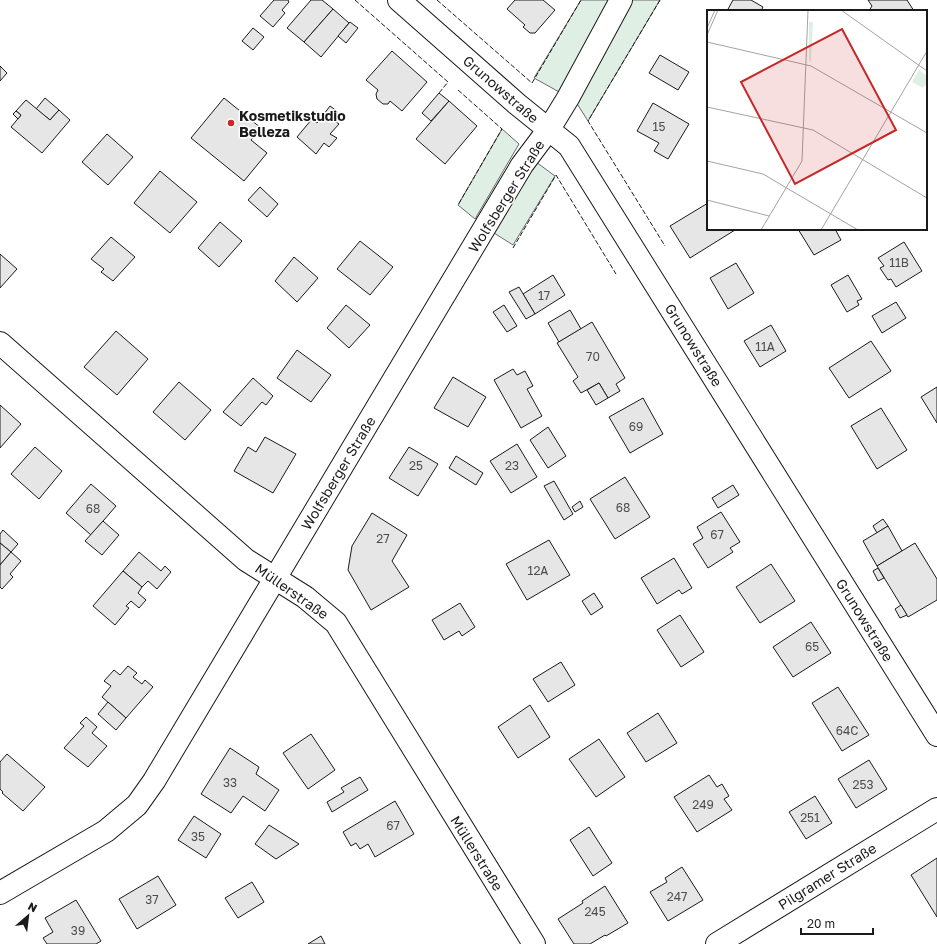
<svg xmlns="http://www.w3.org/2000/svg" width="937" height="944" viewBox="0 0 937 944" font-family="'Golos Text',sans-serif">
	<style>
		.green { fill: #e0efe3; stroke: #6a6a6a }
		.building { fill: #e6e6e6; stroke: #1a1a1a }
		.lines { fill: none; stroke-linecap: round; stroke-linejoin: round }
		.minor-casing { stroke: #1a1a1a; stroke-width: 24 }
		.minor { stroke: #fff; stroke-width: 22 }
		.fence { stroke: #1a1a1a; stroke-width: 1; stroke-dasharray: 5 2; stroke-linecap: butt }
		.poi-dot { fill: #c62828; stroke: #fff; stroke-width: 1.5 }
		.labels { text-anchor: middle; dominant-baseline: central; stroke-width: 3; stroke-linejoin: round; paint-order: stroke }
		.number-label { font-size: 12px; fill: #4d4d4d }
		.street-label { font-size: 14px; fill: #1a1a1a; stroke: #fff }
		.poi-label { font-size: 14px; font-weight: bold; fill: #1a1a1a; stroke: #fff; text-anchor: start }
		.inset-road { fill: none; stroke: #a3a3a3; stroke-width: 1 }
		.view { fill: #c62828; fill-opacity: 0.15; stroke: #c62828; stroke-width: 2 }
		.inset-edge { fill: none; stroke: #1a1a1a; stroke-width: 2 }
	</style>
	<rect width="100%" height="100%" fill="#fff"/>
	<!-- green -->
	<g class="green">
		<polygon points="581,0 611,0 561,93 534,78"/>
		<polygon points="631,0 660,0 588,121 576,102"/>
		<polygon points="502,129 519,144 475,219 458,205"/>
		<polygon points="536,162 555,176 513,245 494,233"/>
	</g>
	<!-- building -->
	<g class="building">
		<polygon points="274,0 288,0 289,2 282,10 285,13 273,27 260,16"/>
		<polygon points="311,0 322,0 333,9 304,42 287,28"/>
		<polygon points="515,0 543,0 555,10 535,33 530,33 523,27 525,25 507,9"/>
		<polygon points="733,0 751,0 763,7 761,11 727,11"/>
		<polygon points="868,0 907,0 914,11 869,11 872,6"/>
		<polygon points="333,9 349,23 321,57 304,42"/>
		<polygon points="350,22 358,28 346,43 338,36"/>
		<polygon points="253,28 264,37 253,50 242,41"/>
		<polygon points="392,51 427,82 402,111 390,101 388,104 383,104 377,99 376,94 378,90 366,80"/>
		<polygon points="660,55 689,72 678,90 649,73"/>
		<polygon points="0,66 7,73 0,81"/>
		<polygon points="439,93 449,101 431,121 422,113"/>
		<polygon points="45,98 59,110 50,120 36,109"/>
		<polygon points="224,98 261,128 251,140 267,153 244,181 191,138"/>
		<polygon points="26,100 50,120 59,110 70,120 42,153 11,127 21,115 16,111"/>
		<polygon points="449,101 477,126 445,164 416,139"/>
		<polygon points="653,103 689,124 668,159 654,151 659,143 637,131"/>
		<polygon points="330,106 338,112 332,119 339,124 330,134 337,138 329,147 324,143 316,154 297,137 312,119 317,123"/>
		<polygon points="16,111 21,115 18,119 13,114"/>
		<polygon points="107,134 133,157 108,185 82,162"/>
		<polygon points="160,171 197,202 170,233 134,203"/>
		<polygon points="260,187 278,204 267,217 248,200"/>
		<polygon points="708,203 708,229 734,229 735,230 690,258 670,226"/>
		<polygon points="220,222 242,241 219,267 198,248"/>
		<polygon points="798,229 835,229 841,240 814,255"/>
		<polygon points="111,237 135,257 113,281 101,272 104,269 91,259"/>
		<polygon points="360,241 393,267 370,295 337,269"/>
		<polygon points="904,242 922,271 896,287 891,279 888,280 880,268 884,266 878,258"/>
		<polygon points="0,254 17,269 0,288"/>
		<polygon points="294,257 318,278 297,302 275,281"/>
		<polygon points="736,263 754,293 728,309 710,278"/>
		<polygon points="553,275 565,295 535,314 523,294"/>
		<polygon points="848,275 862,299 857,301 859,305 847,312 831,285"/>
		<polygon points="519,287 535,314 526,319 509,292"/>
		<polygon points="896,302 906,318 882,333 872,316"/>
		<polygon points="346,305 370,325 349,348 327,328"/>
		<polygon points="504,305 517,326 507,332 493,312"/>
		<polygon points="570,310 581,329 559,342 548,323"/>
		<polygon points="592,322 625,378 616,384 620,391 608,398 599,383 581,393 573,381 578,377 557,343"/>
		<polygon points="771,325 786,351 760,367 744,341"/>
		<polygon points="116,331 148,359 117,395 84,367"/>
		<polygon points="871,341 891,371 849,398 829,368"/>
		<polygon points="297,350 331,375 311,402 277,378"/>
		<polygon points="513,369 517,375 525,371 533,386 527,389 542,416 521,428 494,380"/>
		<polygon points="453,377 486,397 468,427 434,408"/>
		<polygon points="253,378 273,396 266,405 262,402 241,426 223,412"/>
		<polygon points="179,382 211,410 185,440 153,412"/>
		<polygon points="599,383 608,398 596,405 587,390"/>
		<polygon points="937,387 937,423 921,397"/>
		<polygon points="643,398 663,434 630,453 609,417"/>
		<polygon points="0,405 21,424 0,448"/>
		<polygon points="881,408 907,450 877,469 851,426"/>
		<polygon points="548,427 566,456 548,468 530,440"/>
		<polygon points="265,437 296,454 273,493 234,471 248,447 256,452"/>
		<polygon points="517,444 537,477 511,493 490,461"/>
		<polygon points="35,447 62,471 39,499 11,474"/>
		<polygon points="409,447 438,464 418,496 389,478"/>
		<polygon points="456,456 483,473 476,485 449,468"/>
		<polygon points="625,477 650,517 615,539 590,499"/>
		<polygon points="554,481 573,514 564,520 544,486"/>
		<polygon points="91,484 116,506 91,535 66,513"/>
		<polygon points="733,485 739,495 718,508 712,498"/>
		<polygon points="580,501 583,507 575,512 572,507"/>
		<polygon points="721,512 740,542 730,548 733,552 708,568 693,544 703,538 697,527"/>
		<polygon points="372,513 407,535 392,561 409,587 371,610 348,570 352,546"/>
		<polygon points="883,519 888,526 877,533 873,526"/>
		<polygon points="103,521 119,535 102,555 85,541"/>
		<polygon points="888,526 902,551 877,566 863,541"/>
		<polygon points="3,530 18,544 11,552 0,543 0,534"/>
		<polygon points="549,540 570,575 527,600 506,564"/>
		<polygon points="0,543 11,552 0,565"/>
		<polygon points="915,543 937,579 937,600 908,617 877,566"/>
		<polygon points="11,552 21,561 10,574 13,577 2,589 0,587 0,565"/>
		<polygon points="139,552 161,571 165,566 171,572 157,589 148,581 142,587 123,571"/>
		<polygon points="674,558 692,588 682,594 679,590 657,604 641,578"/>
		<polygon points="771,564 795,601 760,623 736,587"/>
		<polygon points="878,568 884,578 878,581 873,571"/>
		<polygon points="123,571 142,587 138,593 146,600 139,608 131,601 126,606 129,608 115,625 93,606"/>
		<polygon points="594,593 603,607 591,615 582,601"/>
		<polygon points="460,603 475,627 462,636 459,631 444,640 432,620"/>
		<polygon points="901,605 907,615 900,618 895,609"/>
		<polygon points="680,615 704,652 681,667 657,630"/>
		<polygon points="811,622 831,653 793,677 773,647"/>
		<polygon points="561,662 575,685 548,702 533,679"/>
		<polygon points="128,666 137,673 133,677 142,684 145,680 153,687 126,718 102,697 111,686 104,681 114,670 120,675"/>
		<polygon points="838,687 869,735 842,751 812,703"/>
		<polygon points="108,702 126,718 116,730 98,714"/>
		<polygon points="530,705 550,737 518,758 498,727"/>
		<polygon points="658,713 677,743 646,762 627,733"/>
		<polygon points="86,717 97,727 92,733 107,746 88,767 64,748 84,726 80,723"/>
		<polygon points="311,734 335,770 308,789 283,753"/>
		<polygon points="599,739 625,777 596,797 569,759"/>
		<polygon points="230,748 259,767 256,774 279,790 265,811 243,796 231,813 201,794"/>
		<polygon points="7,754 45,787 23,811 2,793 3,792 0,789 0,762"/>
		<polygon points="869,760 887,789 856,808 838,779"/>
		<polygon points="709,775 717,787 722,784 729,796 724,799 732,810 697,832 674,797"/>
		<polygon points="360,777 368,790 332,812 327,802 344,792 341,788"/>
		<polygon points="815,796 832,823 806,839 789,812"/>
		<polygon points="395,801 414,834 375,857 368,844 360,849 356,843 351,846 343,832"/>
		<polygon points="194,816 221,834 206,858 178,840"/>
		<polygon points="269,825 299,844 276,859 255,844"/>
		<polygon points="589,827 612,863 593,876 570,840"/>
		<polygon points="937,858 937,917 911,875"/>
		<polygon points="682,867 703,900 668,921 650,892 667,882 665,878"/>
		<polygon points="158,876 176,905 137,929 119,899"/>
		<polygon points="252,882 264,902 238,918 225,898"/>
		<polygon points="605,886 628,923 606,936 605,935 590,944 574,944 558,919 583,903 582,901"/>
		<polygon points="76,900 101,941 96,944 47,944 43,938 53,932 45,918"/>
		<polygon points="321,936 325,944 308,944"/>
	</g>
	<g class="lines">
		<defs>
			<g id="minor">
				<polyline points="399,0 517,104 569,146 937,735"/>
				<polyline points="0,343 246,560 305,597 336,623 534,944"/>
				<polyline points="0,893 106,831 137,805 154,781 522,165 549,129 568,98 621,0"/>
				<polyline points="717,944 937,809"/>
			</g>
		</defs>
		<!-- minor casing -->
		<use href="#minor" class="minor-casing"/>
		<!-- minor -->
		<use href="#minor" class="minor"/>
		<!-- fence -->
		<g class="fence">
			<polyline points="355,0 448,82 439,93"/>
			<polyline points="437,0 532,83 581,0"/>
			<polyline points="660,0 588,121 665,246"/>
			<polyline points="458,90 502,129 458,205"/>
			<polyline points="513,248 556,175 616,274"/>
		</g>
	</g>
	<!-- markers -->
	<circle class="poi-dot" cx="231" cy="123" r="4"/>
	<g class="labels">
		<!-- number labels -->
		<g class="number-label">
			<text x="659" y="126">15</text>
			<text x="899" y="262">11B</text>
			<text x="544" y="295">17</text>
			<text x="765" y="346">11A</text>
			<text x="593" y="356">70</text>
			<text x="636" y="426">69</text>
			<text x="416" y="465">25</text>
			<text x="512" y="465">23</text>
			<text x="623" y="507">68</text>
			<text x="93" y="508">68</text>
			<text x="717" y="534">67</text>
			<text x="383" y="538">27</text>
			<text x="538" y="570">12A</text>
			<text x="812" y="646">65</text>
			<text x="847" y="730">64C</text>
			<text x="230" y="782">33</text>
			<text x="863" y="784">253</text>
			<text x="703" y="804">249</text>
			<text x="810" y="817">251</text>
			<text x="393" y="825">67</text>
			<text x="198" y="836">35</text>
			<text x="677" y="896">247</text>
			<text x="152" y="899">37</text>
			<text x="595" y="911">245</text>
			<text x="78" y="930">39</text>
		</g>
		<!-- street labels -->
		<g class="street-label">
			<text transform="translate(501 89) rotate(41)">Grunowstraße</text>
			<text transform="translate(506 196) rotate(-58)">Wolfsberger Straße</text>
			<text transform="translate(694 345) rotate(58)">Grunowstraße</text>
			<text transform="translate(338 473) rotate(-59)">Wolfsberger Straße</text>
			<text transform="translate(292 591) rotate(35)">Müllerstraße</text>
			<text transform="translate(865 620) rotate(58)">Grunowstraße</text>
			<text transform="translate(477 853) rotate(58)">Müllerstraße</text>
			<text transform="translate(827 876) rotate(-32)">Pilgramer Straße</text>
		</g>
		<!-- poi labels -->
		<g class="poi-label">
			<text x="239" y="115">Kosmetikstudio<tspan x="239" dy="16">Belleza</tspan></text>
		</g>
	</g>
	<!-- overview -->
	<g transform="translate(707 10)">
		<rect width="220" height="220" fill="#fff"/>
		<path d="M 102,12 L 106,12 L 104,52 L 102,50 ZM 212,60 L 220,66 L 220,73 L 216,78 L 205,72 Z" fill="#e0efe3"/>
		<path class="inset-road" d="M 134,0 L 220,61M 0,18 L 8,0M 0,25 L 11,0M 0,32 L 104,56 L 220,123M 0,97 L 106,120 L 220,188M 0,151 L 56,164 L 151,220M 0,190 L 62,206M 54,220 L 95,151 L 101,0M 114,220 L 220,41"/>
		<path class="view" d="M 135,19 L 189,120 L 88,174 L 34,72 Z"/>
		<rect width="220" height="220" class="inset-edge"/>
	</g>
	<!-- north arrow -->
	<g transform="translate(28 916) rotate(28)" stroke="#ffffff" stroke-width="3" paint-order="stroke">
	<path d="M0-3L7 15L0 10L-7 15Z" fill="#1a1a1a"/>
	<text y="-6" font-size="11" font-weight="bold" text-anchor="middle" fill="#1a1a1a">N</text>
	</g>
	<!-- scale -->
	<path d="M801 928v6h72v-6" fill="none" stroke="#1a1a1a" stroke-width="2"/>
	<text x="807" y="928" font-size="12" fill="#1a1a1a" stroke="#ffffff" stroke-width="3" paint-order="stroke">20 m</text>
</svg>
